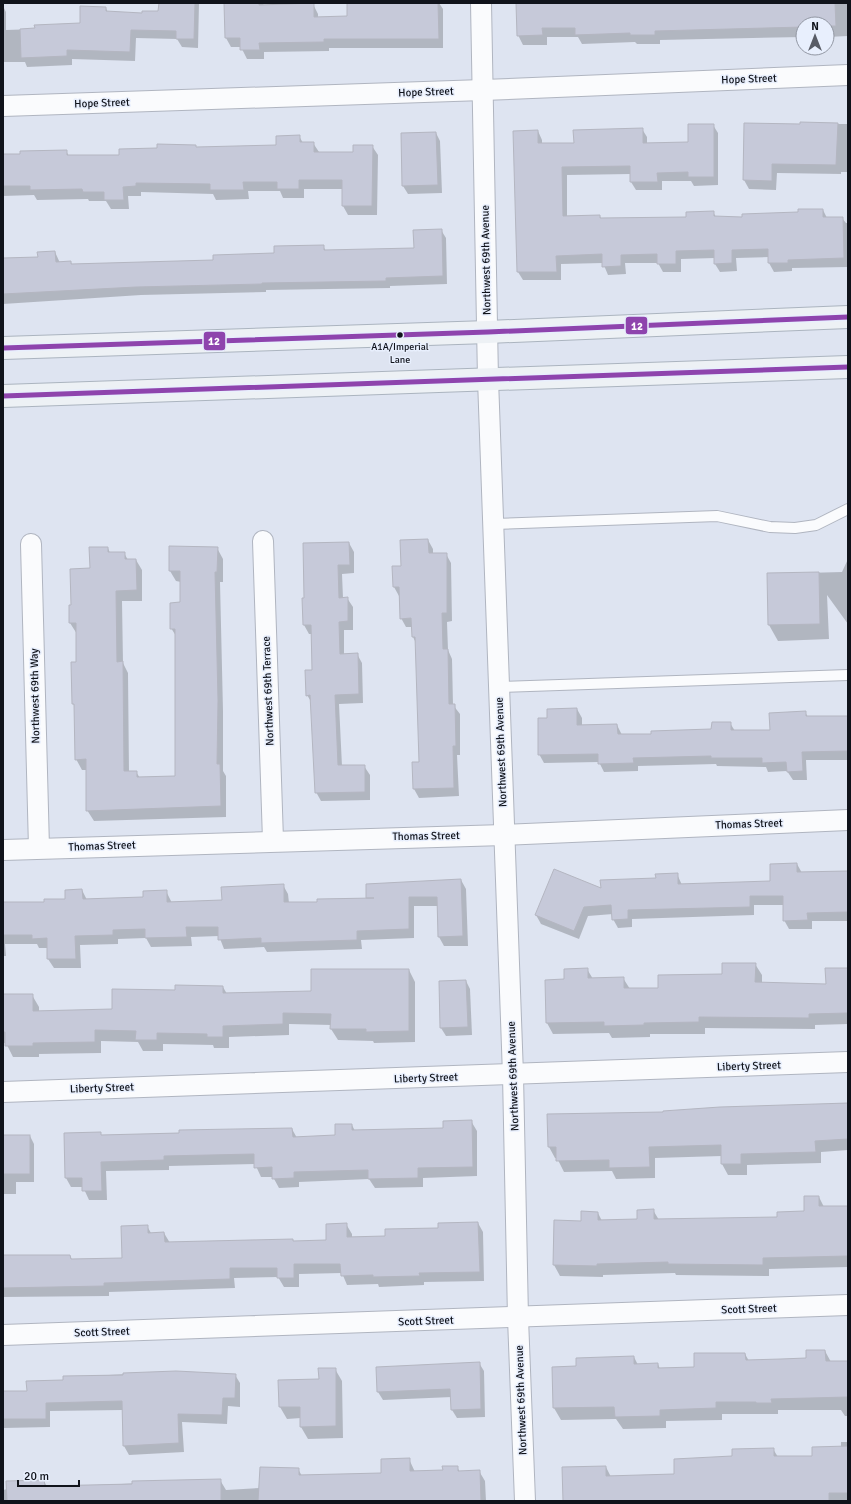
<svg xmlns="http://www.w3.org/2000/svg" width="851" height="1504" viewBox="0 0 851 1504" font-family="Signika,sans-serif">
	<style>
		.shadow { fill: #0003 }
		.building { fill: #c6c9d9; stroke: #b4b6c1 }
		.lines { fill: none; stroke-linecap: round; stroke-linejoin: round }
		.lane-casing { stroke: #b0b5c0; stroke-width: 12 }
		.street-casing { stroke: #b0b5c0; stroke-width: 22 }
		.primary-casing { stroke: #abb4bf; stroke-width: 24 }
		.lane { stroke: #fafbfd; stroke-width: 10 }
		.street { stroke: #fafbfd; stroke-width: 20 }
		.primary { stroke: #edf1f5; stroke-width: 22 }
		.bus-1-casing { stroke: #e8effd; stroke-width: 8 }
		.bus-1 { stroke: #8e44ad; stroke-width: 5 }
		.bus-dot { fill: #10131b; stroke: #e8effd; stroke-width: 1.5 }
		.labels { text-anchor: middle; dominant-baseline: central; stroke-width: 3; stroke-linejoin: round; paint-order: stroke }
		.bus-label { font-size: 10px; fill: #10131b; stroke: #e8effd }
		.street-label { font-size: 11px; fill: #10131b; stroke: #e8effd }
		.line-badge { stroke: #e8effd; stroke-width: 1.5 }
		.badge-label { font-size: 11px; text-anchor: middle; font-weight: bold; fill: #fff }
	</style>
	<rect width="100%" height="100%" fill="#dee4f1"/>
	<!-- shadow -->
	<g class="shadow">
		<polygon points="160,3 199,3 198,48 182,47 177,39 136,38 135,61 72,59 72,65 27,67 25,62 3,62 3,6 6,12 6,30 36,29 81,24 106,8 108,13 143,14 159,13"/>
		<polygon points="225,3 263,3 264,6 313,4 318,14 318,18 348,17 348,3 439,3 443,9 443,48 329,48 329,51 264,52 264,59 247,59 241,47 231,47 226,38"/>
		<polygon points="517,3 848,3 848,36 827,37 827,24 803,24 803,37 660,40 660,44 637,44 635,42 582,44 578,37 547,37 547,45 523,45 518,35"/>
		<polygon points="745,124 848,124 848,172 841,172 841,174 777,173 776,190 749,189 744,180"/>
		<polygon points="713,125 718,133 718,185 694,186 691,181 662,181 662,190 636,190 631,182 631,174 567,175 567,217 600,216 601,219 687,218 713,212 716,217 743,218 823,210 827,218 842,218 846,223 848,223 848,267 792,268 792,271 774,272 769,263 769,257 736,258 737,271 720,272 715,264 715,258 681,259 681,272 663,272 658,263 625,263 626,274 608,275 603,263 561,264 561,280 523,280 518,272 538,131 542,140 542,144 575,144 642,129 647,137 647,144 689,143"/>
		<polygon points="436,133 440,141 442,193 408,194 403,186"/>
		<polygon points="299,136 303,143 313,143 319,152 354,153 372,146 378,155 377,215 348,215 343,206 343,189 304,189 304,198 283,198 280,191 248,191 249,199 216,200 213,194 141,192 141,196 128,196 129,209 111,209 106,201 89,201 88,199 37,200 34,195 3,196 3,155 66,151 69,156 120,156 196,148 277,146"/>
		<polygon points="441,230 446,238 447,284 390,286 390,288 266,290 266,292 141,295 3,304 3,259 39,258 55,252 60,263 71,262 72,265 214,261 275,254 323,246 326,251 415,249"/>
		<polygon points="428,540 433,549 433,554 446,554 451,563 452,621 447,622 448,650 452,659 453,705 460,714 460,755 457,755 459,796 419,798 414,789 420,763 416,643 413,637 412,627 406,627 401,618 399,596 394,587 402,567"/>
		<polygon points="349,543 354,552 354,573 342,574 343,598 347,598 353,607 353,630 344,630 344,654 357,654 362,663 363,703 339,704 342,766 364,766 370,775 370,800 321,801 316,792 312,703 307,695 313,671 312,634 309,634 304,625"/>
		<polygon points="108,548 110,553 124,553 128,560 136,560 142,570 142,601 122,601 123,663 128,673 129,772 136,772 140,778 176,777 176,636 171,628 181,603 181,582 176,581 170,571 217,548 223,559 223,582 220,582 223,711 223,771 226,776 226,817 94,821 87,810 87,770 82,770 76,759 75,708 73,703 77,663 77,634 70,623 70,606 72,606 91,569"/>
		<polygon points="848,559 848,624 827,595 829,639 778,641 769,625 768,574 842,572"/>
		<polygon points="577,709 582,718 582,726 617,725 622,735 652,735 712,730 730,723 735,731 771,731 805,712 808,717 848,717 848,760 806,760 807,780 793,780 787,771 768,772 766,767 717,766 716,764 638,766 638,771 604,772 599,762 544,763 539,754 548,719"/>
		<polygon points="797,864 802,873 848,872 848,921 812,921 812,929 789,929 784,920 784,905 754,905 754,915 632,919 632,927 618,928 613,919 613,914 588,916 579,939 541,924 536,915 602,890 677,874 682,885 771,882"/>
		<polygon points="461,880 466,889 468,946 444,946 439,937 438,906 414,906 414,938 361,940 362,949 267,952 264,947 224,949 219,936 191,937 192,946 151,947 146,938 118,939 118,944 80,945 81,968 54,968 48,959 48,948 39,948 37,944 5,944 6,956 3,956 3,903 45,903 66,900 82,890 87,900 144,898 166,891 172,903 223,901 283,885 288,894 289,903 318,903 368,899 367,898"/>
		<polygon points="755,964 762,975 762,983 827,985 848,969 848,1024 815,1025 815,1029 705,1028 705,1034 650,1034 650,1037 612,1038 609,1033 553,1034 547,1023 565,980 587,969 593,979 623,978 630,989 659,989 723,975"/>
		<polygon points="409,970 415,982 415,1042 374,1043 373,1041 338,1040 331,1029 331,1025 289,1024 289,1035 229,1037 229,1048 214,1048 213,1045 163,1044 163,1051 143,1051 138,1042 101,1041 101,1053 39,1054 39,1057 13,1057 6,1043 3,1043 3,995 32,995 39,1007 39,1011 112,1010 176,991 223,987 227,994 312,992"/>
		<polygon points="466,981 470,989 472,1035 446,1036 441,1028"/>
		<polygon points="848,1103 848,1150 821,1152 821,1163 747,1165 747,1175 728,1175 722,1164 722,1156 655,1158 655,1178 616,1179 612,1171 564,1172 557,1158 555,1158 549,1147 548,1115 664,1113"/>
		<polygon points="471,1121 477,1131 477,1176 423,1178 423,1187 375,1188 369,1179 299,1182 299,1187 279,1188 273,1177 261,1177 255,1164 169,1166 169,1170 106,1171 107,1200 89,1200 83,1187 71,1187 66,1178 100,1133 102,1136 292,1129 297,1138 336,1136 352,1125 355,1131 444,1129"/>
		<polygon points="3,1136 30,1136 34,1144 34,1182 16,1182 16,1194 3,1194"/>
		<polygon points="819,1197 824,1207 848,1207 848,1267 769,1269 769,1276 676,1275 675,1273 603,1275 603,1277 560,1276 554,1265 582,1222 598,1213 602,1221 638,1220 653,1210 659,1220 778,1218 805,1212"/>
		<polygon points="478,1223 483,1232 484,1281 424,1282 424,1285 379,1287 378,1284 347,1285 342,1273 299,1274 299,1287 284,1287 278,1277 234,1278 235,1288 109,1292 109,1296 3,1297 3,1256 70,1256 72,1260 123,1259 147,1226 151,1233 164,1233 170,1243 293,1240 294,1242 327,1241 346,1224 352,1234 352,1238 386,1237"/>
		<polygon points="825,1351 831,1362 848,1362 848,1416 845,1416 841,1410 778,1410 778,1414 722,1414 722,1420 666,1421 666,1428 623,1429 616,1419 561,1420 554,1408 577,1367 634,1357 638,1365 658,1364 660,1369 695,1368 745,1354 749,1361 807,1359"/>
		<polygon points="479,1363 484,1371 485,1417 457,1418 452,1410 452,1397 383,1400 378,1392 377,1368"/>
		<polygon points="335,1369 342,1381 343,1438 308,1439 301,1427 301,1418 287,1419 280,1407"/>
		<polygon points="176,1372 235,1375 240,1383 240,1407 228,1406 227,1424 182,1422 184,1452 129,1455 124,1446 123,1410 50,1411 50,1427 4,1428 3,1426 3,1392 28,1392 64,1381 64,1377"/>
		<polygon points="841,1442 848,1442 848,1501 564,1501 606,1467 611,1477 675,1475 733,1457 773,1449 778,1457 813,1456 841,1447"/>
		<polygon points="409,1459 415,1472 444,1471 457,1467 460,1472 479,1471 485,1481 486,1501 3,1501 3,1490 44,1481 47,1487 220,1480 226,1490 260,1488 298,1469 302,1476 382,1474"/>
	</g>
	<!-- building -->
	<g class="building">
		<polygon points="159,3 195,3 194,39 176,39 176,31 131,30 130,52 67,50 67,56 21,58 20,29 35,28 34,25 80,23 80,6 106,7 106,11 142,13 142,11 158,11"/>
		<polygon points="224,3 259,3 259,5 314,3 314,17 347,16 347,3 438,3 439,39 324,39 324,42 259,43 260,50 240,50 240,38 225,38"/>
		<polygon points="516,3 835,3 836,26 827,26 827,24 803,24 803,27 655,31 655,35 630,35 630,33 575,35 575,28 542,28 543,35 517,36"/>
		<polygon points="800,122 838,123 836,165 772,164 772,181 743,180 744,123 800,124"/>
		<polygon points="688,124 714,124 714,177 688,177 688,172 657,173 658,182 630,182 630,166 562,167 563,216 600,215 600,218 686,217 686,212 714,211 714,216 742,217 742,214 798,212 798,209 823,209 823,217 843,217 844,258 788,260 788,263 768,263 768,249 732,250 732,263 714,264 714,250 676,251 676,264 657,264 657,254 621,255 621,266 602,267 602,254 556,256 557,272 517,272 513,131 538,130 538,143 574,143 573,130 643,128 643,143 688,142"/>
		<polygon points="436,132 438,185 402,186 401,133"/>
		<polygon points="300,135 300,142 314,142 314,152 353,152 353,145 373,145 372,206 342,206 342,180 299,180 299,189 277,189 277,182 243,182 244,190 210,190 210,184 136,183 136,186 123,187 124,200 104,200 104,192 83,192 82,189 30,190 30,186 3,186 3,154 20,154 20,151 67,150 67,155 119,155 119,149 157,148 157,144 196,145 196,147 276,145 276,136"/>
		<polygon points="442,229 443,276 386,278 386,281 262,283 262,284 136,287 3,294 3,258 38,257 37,252 55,251 56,262 71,261 71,264 213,260 213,255 274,253 274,246 324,245 324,250 414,248 413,230"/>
		<polygon points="428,539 429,553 447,553 447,613 442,613 443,649 448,649 449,704 455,704 456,746 453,746 454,788 413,789 412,762 419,762 415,637 412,637 411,618 400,619 399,587 393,587 392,566 401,566 400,540"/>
		<polygon points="349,542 350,565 338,565 339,598 348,597 348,621 339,622 340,654 358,653 359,694 335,695 338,765 365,765 365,792 315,793 310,695 306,696 305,670 312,670 311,625 303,625 302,598 304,598 303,543"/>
		<polygon points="169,546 218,547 217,572 215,572 218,700 217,764 220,764 221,806 86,811 86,759 75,760 74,704 72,704 71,662 76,662 76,623 69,623 69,605 71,605 70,569 90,568 89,547 108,547 108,552 125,552 125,559 136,559 137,590 116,591 117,662 123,661 124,771 137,771 137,777 175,776 175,629 170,629 170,603 180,602 180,571 169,571"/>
		<polygon points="819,572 820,624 768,625 767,573"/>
		<polygon points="577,708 577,725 617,724 618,734 651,734 651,731 711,729 712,722 731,722 731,730 770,730 769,713 806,711 806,716 848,716 848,751 802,752 803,771 787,772 786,762 762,763 762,758 711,758 711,756 633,758 634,763 598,764 598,754 538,755 538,718 547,718 547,709"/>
		<polygon points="797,863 797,872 848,871 848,912 807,913 808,920 783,921 783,896 750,896 750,907 628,910 628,919 612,920 611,905 584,907 574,931 535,915 554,869 601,888 600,880 656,878 655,874 678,873 678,884 770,881 770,864"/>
		<polygon points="461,879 463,936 438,937 437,897 409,897 409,929 357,931 357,940 261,943 261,938 218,940 218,927 186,927 187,937 145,938 145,929 113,930 113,935 75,936 76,959 47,959 47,938 32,939 32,935 3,935 3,902 44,902 44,899 65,899 65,890 82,889 83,899 143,897 143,891 167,890 167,902 222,900 221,887 284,884 284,902 317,902 317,899 374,898 366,898 366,884"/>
		<polygon points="722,963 756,963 755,982 826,984 825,968 848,968 848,1013 809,1014 809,1018 699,1017 699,1022 644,1023 644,1025 604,1026 604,1022 546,1023 545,980 564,979 564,969 588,968 588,978 624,977 624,988 658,988 658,975 722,974"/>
		<polygon points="311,969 409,969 409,1031 366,1032 366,1029 330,1029 331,1014 283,1013 283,1024 223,1026 223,1037 207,1037 207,1034 157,1033 157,1040 135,1040 136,1031 95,1030 95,1042 33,1043 33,1046 5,1046 5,1032 3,1032 3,994 33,994 33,1011 112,1009 112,989 175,990 175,985 223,986 223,993 311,991"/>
		<polygon points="466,980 468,1027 440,1028 439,981"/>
		<polygon points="848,1103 848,1139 815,1141 816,1152 741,1154 741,1164 721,1164 721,1145 649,1147 650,1167 609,1168 609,1160 556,1161 556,1147 548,1147 547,1114 663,1112 663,1111 720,1107"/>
		<polygon points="472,1120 473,1167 418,1168 418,1178 368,1179 368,1170 294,1172 294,1178 272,1179 272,1167 254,1168 254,1154 164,1156 164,1160 101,1162 102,1191 82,1191 82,1178 65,1178 64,1133 101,1132 101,1135 179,1133 179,1130 292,1128 293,1137 335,1135 335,1124 352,1124 352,1130 443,1128 443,1121"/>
		<rect x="3" y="1135" width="27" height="39"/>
		<polygon points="804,1196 819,1196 819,1206 848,1206 848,1256 763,1258 763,1265 668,1264 668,1262 597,1264 597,1266 553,1265 554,1220 581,1221 581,1211 598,1212 598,1220 637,1219 637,1210 654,1209 654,1219 777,1217 777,1212 804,1211"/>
		<polygon points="478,1222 480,1272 419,1273 420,1276 373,1277 373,1275 341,1276 340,1264 294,1264 294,1278 277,1278 277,1268 230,1268 230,1279 104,1283 104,1286 3,1288 3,1255 70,1255 71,1259 122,1258 121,1226 148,1225 148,1233 164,1232 165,1242 293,1239 293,1241 326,1240 326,1224 347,1223 347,1237 385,1236 385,1229 438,1228 438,1223"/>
		<polygon points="806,1350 825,1350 826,1361 848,1361 848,1397 771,1399 772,1403 756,1403 756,1402 716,1402 716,1408 660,1410 660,1416 615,1417 614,1407 553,1408 552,1367 576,1366 576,1358 634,1356 634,1364 658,1363 658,1368 694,1367 694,1353 745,1353 746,1360 781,1359 806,1358"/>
		<polygon points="480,1362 481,1409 451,1410 450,1389 377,1392 376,1367"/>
		<polygon points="318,1368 336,1368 336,1426 300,1427 300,1407 279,1407 278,1380 319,1379"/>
		<polygon points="176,1371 236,1374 235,1398 223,1398 222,1415 178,1414 179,1443 123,1446 122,1401 46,1403 46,1419 3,1419 3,1391 27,1391 26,1381 63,1380 63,1376 123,1375 123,1373"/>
		<polygon points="848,1446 848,1493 829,1493 829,1501 563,1501 562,1467 606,1466 606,1476 674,1474 674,1459 732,1456 732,1449 774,1448 774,1456 812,1456 812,1447"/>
		<polygon points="410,1458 410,1471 443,1470 442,1466 458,1466 458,1471 480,1470 481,1501 258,1501 260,1467 299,1468 299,1475 381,1473 381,1459"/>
		<polygon points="221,1479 221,1501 7,1501 6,1481 44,1480 45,1486 132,1484 132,1481"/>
	</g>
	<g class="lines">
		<defs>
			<g id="lane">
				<polyline points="493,524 717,516 770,527 795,528 816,525 848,509"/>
				<polyline points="499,687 848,675"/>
			</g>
			<g id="street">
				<polyline points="481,3 488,379 513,1075 518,1318 525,1501"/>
				<polyline points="3,106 483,90 848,75"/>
				<polyline points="263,541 273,840"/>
				<polyline points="31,544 39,848"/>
				<polyline points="3,850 504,835 848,820"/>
				<polyline points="3,1092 848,1062"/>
				<polyline points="3,1335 848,1305"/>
			</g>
			<g id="primary">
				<polyline points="3,348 488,332 848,317"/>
				<polyline points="3,396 848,367"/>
			</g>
		</defs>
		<!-- lane casing -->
		<use href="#lane" class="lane-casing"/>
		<!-- street casing -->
		<use href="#street" class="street-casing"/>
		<!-- primary casing -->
		<use href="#primary" class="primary-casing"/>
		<!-- lane -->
		<use href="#lane" class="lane"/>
		<!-- street -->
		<use href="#street" class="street"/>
		<!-- primary -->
		<use href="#primary" class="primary"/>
		<defs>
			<g id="bus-1">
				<polyline points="3,348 488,332 848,317"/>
				<polyline points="3,396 848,367"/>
			</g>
		</defs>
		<!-- bus-1 casing -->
		<use href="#bus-1" class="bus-1-casing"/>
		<!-- bus-1 -->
		<use href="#bus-1" class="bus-1"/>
	</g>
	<!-- markers -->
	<circle class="bus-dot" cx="400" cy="335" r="3.5"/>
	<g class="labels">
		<!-- bus labels -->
		<g class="bus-label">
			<text x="400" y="347">A1A/Imperial<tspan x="400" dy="13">Lane</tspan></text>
		</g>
		<!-- street labels -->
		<g class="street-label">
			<text transform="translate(749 79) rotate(-2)">Hope Street</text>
			<text transform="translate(426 92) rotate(-2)">Hope Street</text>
			<text transform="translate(102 103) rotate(-2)">Hope Street</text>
			<text transform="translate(486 260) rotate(-91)">Northwest 69th Avenue</text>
			<text transform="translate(268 691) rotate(-92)">Northwest 69th Terrace</text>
			<text transform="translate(35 696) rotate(-91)">Northwest 69th Way</text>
			<text transform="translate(501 752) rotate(-92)">Northwest 69th Avenue</text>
			<text transform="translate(749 824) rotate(-2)">Thomas Street</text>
			<text transform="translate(426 836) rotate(-1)">Thomas Street</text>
			<text transform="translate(102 846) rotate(-2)">Thomas Street</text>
			<text transform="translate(749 1066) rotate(-2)">Liberty Street</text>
			<text transform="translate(513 1076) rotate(-92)">Northwest 69th Avenue</text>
			<text transform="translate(426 1078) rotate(-2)">Liberty Street</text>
			<text transform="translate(102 1088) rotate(-2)">Liberty Street</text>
			<text transform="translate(749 1309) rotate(-2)">Scott Street</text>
			<text transform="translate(426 1321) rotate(-2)">Scott Street</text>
			<text transform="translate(102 1332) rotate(-2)">Scott Street</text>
			<text transform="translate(521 1400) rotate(-92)">Northwest 69th Avenue</text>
		</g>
	</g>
	<g class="line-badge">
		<rect x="625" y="316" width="23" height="19" rx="4" fill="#8e44ad"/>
		<rect x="203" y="331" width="23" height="20" rx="4" fill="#8e44ad"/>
	</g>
	<g class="badge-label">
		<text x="637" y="330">12</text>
		<text x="214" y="345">12</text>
	</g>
	<!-- border -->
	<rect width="851" height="1504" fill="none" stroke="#10131b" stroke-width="8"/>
	<!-- north arrow -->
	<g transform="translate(815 36)"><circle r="19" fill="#e8effd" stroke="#9297a3"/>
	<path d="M0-3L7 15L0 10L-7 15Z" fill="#585c66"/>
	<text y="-6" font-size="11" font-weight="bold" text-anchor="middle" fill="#10131b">N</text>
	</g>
	<!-- scale -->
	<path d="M18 1480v6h61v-6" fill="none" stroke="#10131b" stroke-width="2"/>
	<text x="24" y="1480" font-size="12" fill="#10131b" stroke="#e8effd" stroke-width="3" paint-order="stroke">20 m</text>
</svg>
